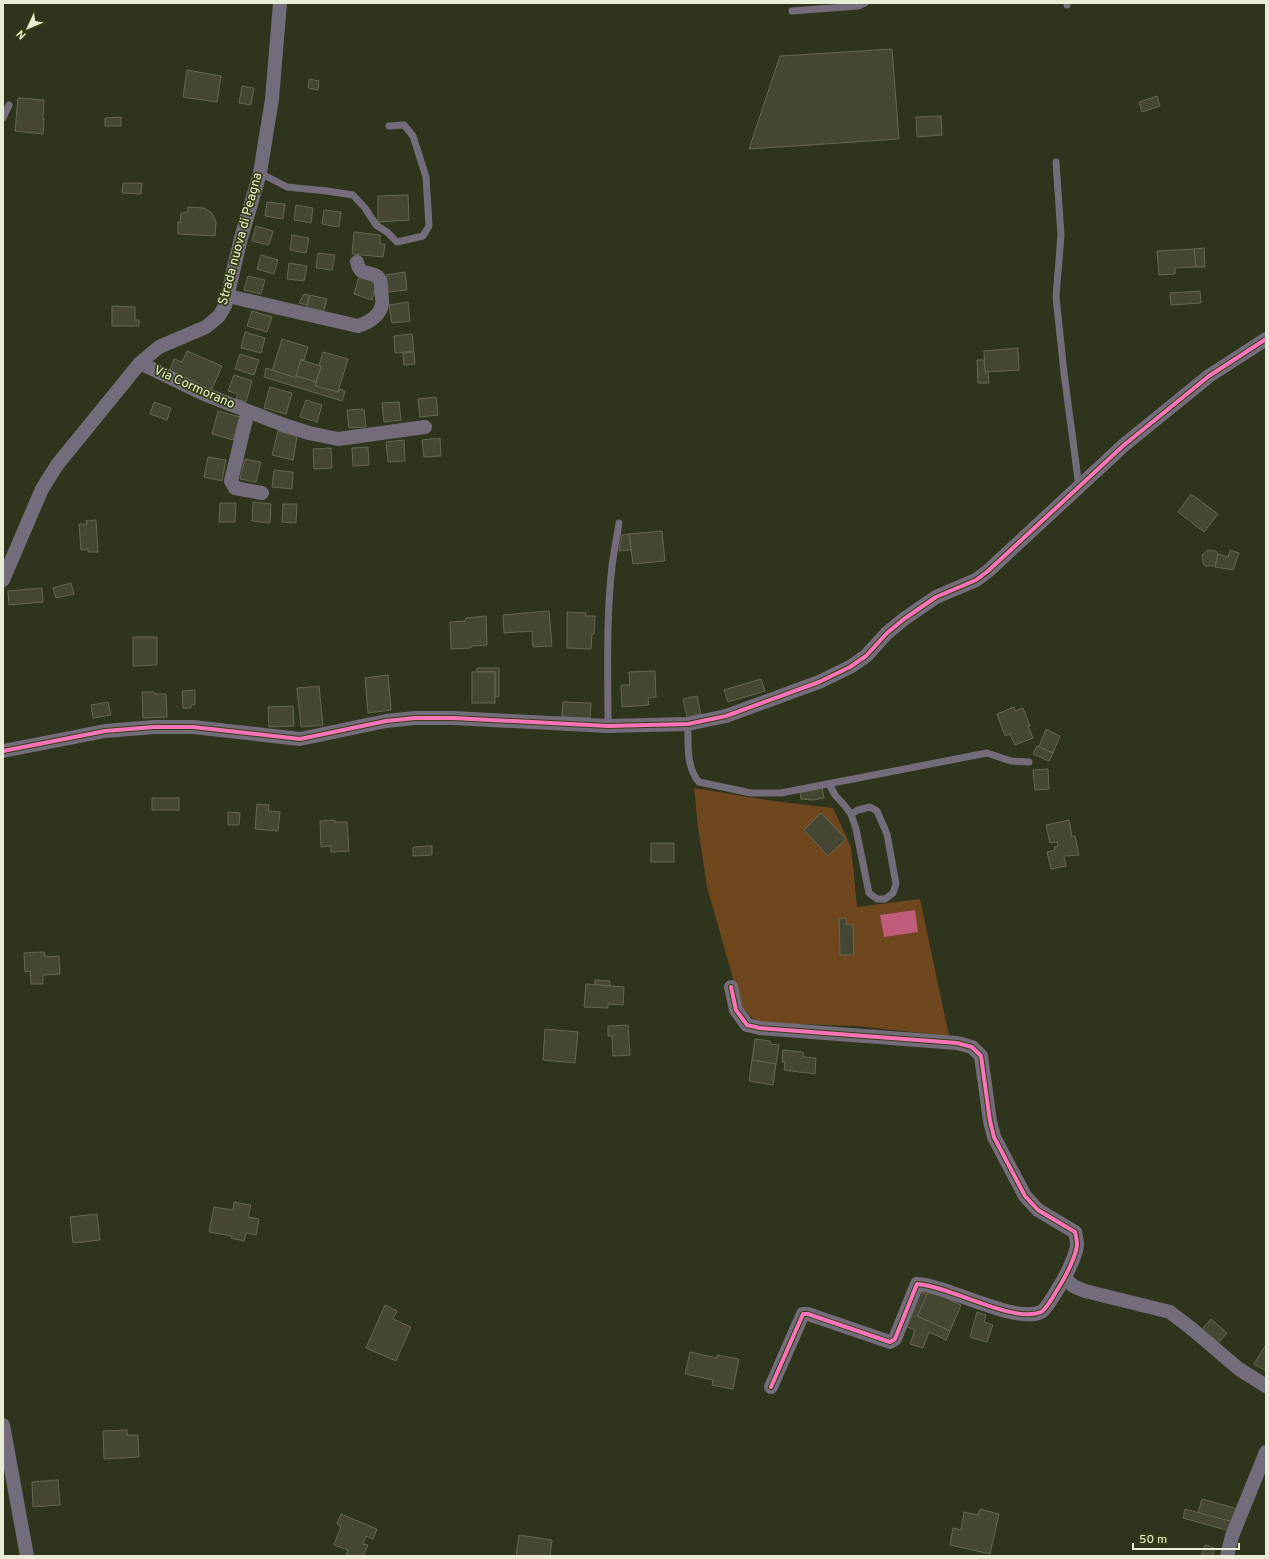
<svg xmlns="http://www.w3.org/2000/svg" width="1269" height="1559" viewBox="0 0 1269 1559" font-family="Overpass,sans-serif">
	<style>
		.green { fill: #6f471e }
		.water { fill: #c05d7c }
		.building { fill: #464733; stroke: #666752 }
		.lines { fill: none; stroke-linecap: round; stroke-linejoin: round }
		.service { stroke: #736d7b; stroke-width: 7 }
		.minor { stroke: #736d7b; stroke-width: 14 }
		.cycleway-casing { stroke: #353f11; stroke-width: 6 }
		.cycleway { stroke: #fb73b8; stroke-width: 4 }
		.labels { text-anchor: middle; dominant-baseline: central; stroke-width: 3.5; stroke-linejoin: round; paint-order: stroke }
		.street-label { font-size: 13px; fill: #e7eed5; stroke: #353f11 }
	</style>
	<rect width="100%" height="100%" fill="#2f341c"/>
	<!-- green -->
	<path class="green" d="M 694,788 L 773,801 L 833,808 L 851,847 L 857,907 L 920,899 L 949,1036 L 856,1026 L 766,1023 C 752,1021 748,1015 740,1003 L 707,887 L 698,827 Z"/>
	<!-- water -->
	<polygon class="water" points="915,910 918,932 884,937 880,915"/>
	<!-- building -->
	<g class="building">
		<polygon points="892,49 899,139 749,149 780,56"/>
		<polygon points="187,70 221,76 217,102 183,97"/>
		<polygon points="309,79 319,81 318,90 308,88"/>
		<polygon points="242,86 254,88 251,105 239,103"/>
		<polygon points="1157,96 1160,106 1142,112 1139,102"/>
		<polygon points="18,98 44,100 43,119 44,119 43,134 15,131"/>
		<polygon points="941,116 942,135 917,137 916,117"/>
		<polygon points="121,117 121,126 105,126 105,118"/>
		<polygon points="123,183 142,183 141,194 122,193"/>
		<polygon points="408,195 409,220 378,222 378,196"/>
		<polygon points="267,202 285,204 283,219 265,216"/>
		<polygon points="296,205 313,208 311,223 294,220"/>
		<polygon points="188,207 204,208 212,213 216,222 215,236 178,234 178,222 180,223 181,213 188,212"/>
		<polygon points="324,210 341,212 339,227 322,224"/>
		<polygon points="256,226 273,231 269,245 252,241"/>
		<polygon points="354,232 380,235 380,244 385,244 383,257 352,254"/>
		<polygon points="292,235 309,238 306,253 290,250"/>
		<polygon points="1204,248 1205,267 1196,267 1194,249"/>
		<polygon points="1194,249 1196,267 1175,268 1175,274 1159,275 1157,251"/>
		<polygon points="318,253 335,255 332,270 316,268"/>
		<polygon points="261,255 278,260 274,274 257,269"/>
		<polygon points="289,263 307,266 304,281 287,279"/>
		<polygon points="405,272 407,290 388,292 386,275"/>
		<polygon points="248,276 265,280 261,294 244,290"/>
		<polygon points="359,277 377,282 372,300 354,294"/>
		<polygon points="1200,291 1201,303 1171,305 1170,293"/>
		<polygon points="304,294 309,295 307,305 299,303"/>
		<polygon points="310,295 327,299 323,313 306,309"/>
		<polygon points="408,302 410,321 392,323 389,305"/>
		<polygon points="112,306 135,307 135,320 139,320 139,326 112,326"/>
		<polygon points="252,311 272,317 267,332 247,326"/>
		<polygon points="245,332 265,338 261,353 241,348"/>
		<polygon points="412,334 414,351 395,353 394,336"/>
		<polygon points="282,339 308,347 304,360 301,359 296,378 272,371"/>
		<polygon points="1018,348 1019,370 985,372 984,351"/>
		<polygon points="187,351 222,366 211,391 169,372 174,359 182,362"/>
		<polygon points="323,352 348,359 338,392 315,386 321,366 319,366"/>
		<polygon points="414,352 415,364 404,365 403,353"/>
		<polygon points="240,354 259,360 254,375 235,369"/>
		<polygon points="301,360 321,366 316,382 296,376"/>
		<polygon points="977,360 984,360 985,372 988,372 989,383 978,383"/>
		<polygon points="266,368 296,378 296,376 316,382 315,386 338,392 339,389 345,391 342,401 264,377"/>
		<polygon points="234,375 252,381 246,402 236,399 238,394 228,391"/>
		<polygon points="270,387 292,393 286,414 264,408"/>
		<polygon points="436,397 438,415 420,417 418,399"/>
		<polygon points="306,400 322,405 317,422 300,417"/>
		<polygon points="154,402 171,408 167,420 150,414"/>
		<polygon points="399,402 401,420 384,422 382,403"/>
		<polygon points="364,409 366,427 349,428 347,410"/>
		<polygon points="218,411 240,417 233,440 212,434"/>
		<polygon points="278,431 297,436 293,460 272,455"/>
		<polygon points="440,438 441,456 424,457 422,440"/>
		<polygon points="404,440 405,461 388,462 386,442"/>
		<polygon points="368,447 369,465 353,466 352,448"/>
		<polygon points="331,448 332,468 314,469 313,449"/>
		<polygon points="208,457 226,460 222,481 204,477"/>
		<polygon points="245,459 261,462 256,482 240,479"/>
		<polygon points="274,470 293,472 292,489 272,487"/>
		<polygon points="1191,494 1218,514 1204,532 1178,512"/>
		<polygon points="253,502 271,504 270,523 252,521"/>
		<polygon points="220,503 236,503 235,522 219,522"/>
		<polygon points="283,504 297,504 296,523 282,522"/>
		<polygon points="96,520 98,552 88,552 88,549 81,550 79,524 87,524 86,521"/>
		<polygon points="662,531 665,561 633,564 629,534"/>
		<polygon points="629,534 631,550 619,551 622,535"/>
		<polygon points="1208,550 1216,551 1218,554 1216,564 1213,566 1205,566 1203,563 1202,555"/>
		<polygon points="1230,550 1239,553 1233,570 1215,567 1218,554 1228,557"/>
		<polygon points="71,583 74,594 56,598 53,588"/>
		<polygon points="42,588 43,602 9,605 8,591"/>
		<polygon points="549,611 552,646 533,647 532,631 504,633 503,615"/>
		<polygon points="567,612 586,613 586,616 595,616 594,634 592,634 591,649 567,648"/>
		<polygon points="486,616 487,645 471,646 471,648 451,649 450,622 465,621 466,618"/>
		<polygon points="133,637 157,637 157,665 133,666"/>
		<polygon points="477,668 499,668 499,697 495,697 495,672 477,672"/>
		<polygon points="655,671 656,697 648,698 649,705 622,707 621,685 630,685 629,672"/>
		<rect x="472" y="672" width="23" height="31"/>
		<polygon points="388,675 391,710 368,713 365,678"/>
		<polygon points="761,679 765,691 728,702 724,690"/>
		<polygon points="319,686 323,725 301,727 297,688"/>
		<polygon points="195,690 195,705 191,705 191,708 183,708 182,691"/>
		<polygon points="142,692 154,692 155,694 166,694 167,717 143,718"/>
		<polygon points="697,696 701,714 687,717 683,699"/>
		<polygon points="108,702 111,715 93,718 91,705"/>
		<polygon points="563,702 591,703 590,718 562,717"/>
		<polygon points="293,706 294,726 269,727 268,707"/>
		<polygon points="1014,707 1015,711 1023,708 1030,726 1028,726 1033,738 1015,745 1010,734 1005,736 997,714"/>
		<polygon points="1046,729 1060,736 1053,753 1039,747"/>
		<polygon points="1037,746 1053,753 1049,761 1033,754"/>
		<polygon points="1048,769 1049,789 1035,790 1033,770"/>
		<polygon points="822,788 824,798 814,800 801,799 800,792"/>
		<rect x="152" y="798" width="27" height="12"/>
		<polygon points="257,804 269,805 268,811 280,812 278,831 255,829"/>
		<polygon points="228,812 240,813 239,825 228,825"/>
		<polygon points="821,813 846,839 828,856 804,830"/>
		<polygon points="335,820 335,822 347,822 349,851 331,852 331,846 321,847 320,821"/>
		<polygon points="1069,820 1072,837 1075,836 1079,855 1064,856 1066,866 1051,869 1047,852 1055,850 1054,847 1058,846 1057,842 1050,843 1046,825"/>
		<rect x="651" y="843" width="23" height="19"/>
		<polygon points="432,846 432,855 413,856 413,847"/>
		<polygon points="846,918 846,925 853,924 854,955 840,955 839,919"/>
		<polygon points="44,952 45,957 59,956 60,974 43,975 43,984 31,984 30,971 25,972 24,953"/>
		<polygon points="595,980 610,981 610,986 595,985"/>
		<polygon points="586,984 624,987 623,1005 608,1004 608,1008 584,1007"/>
		<polygon points="628,1025 630,1055 613,1056 612,1036 608,1036 608,1026"/>
		<polygon points="545,1029 578,1032 575,1063 543,1060"/>
		<polygon points="755,1039 770,1041 770,1044 779,1045 776,1064 752,1060"/>
		<polygon points="783,1050 803,1052 803,1057 816,1058 815,1074 784,1070 785,1062 782,1062"/>
		<polygon points="752,1060 776,1064 773,1085 749,1081"/>
		<polygon points="234,1202 251,1205 248,1217 259,1219 256,1235 246,1233 244,1241 231,1238 232,1236 209,1232 214,1207 233,1210"/>
		<polygon points="97,1214 100,1240 73,1243 70,1217"/>
		<polygon points="929,1290 961,1305 950,1331 917,1316"/>
		<polygon points="919,1291 927,1295 917,1316 950,1331 946,1340 929,1332 923,1348 910,1344 915,1330 903,1325"/>
		<polygon points="385,1305 397,1311 393,1319 411,1327 396,1361 366,1348"/>
		<polygon points="977,1312 986,1315 984,1322 993,1325 987,1342 970,1337"/>
		<polygon points="1211,1319 1227,1333 1216,1346 1200,1331"/>
		<polygon points="1265,1346 1266,1346 1266,1371 1254,1364"/>
		<polygon points="690,1352 717,1358 717,1355 739,1359 733,1389 712,1385 713,1380 685,1374"/>
		<polygon points="127,1430 127,1435 138,1435 139,1457 104,1459 103,1431"/>
		<polygon points="58,1480 60,1505 33,1507 32,1482"/>
		<polygon points="1202,1499 1238,1509 1233,1522 1198,1513"/>
		<polygon points="980,1509 999,1514 990,1554 950,1545 953,1528 961,1530 964,1512 978,1515"/>
		<polygon points="1185,1509 1233,1522 1230,1531 1183,1518"/>
		<polygon points="341,1514 377,1529 373,1539 366,1536 363,1544 368,1545 363,1556 346,1556 348,1550 334,1545 341,1526 337,1524"/>
		<polygon points="519,1535 552,1540 550,1556 516,1556"/>
		<polygon points="1205,1545 1215,1548 1212,1556 1201,1556"/>
	</g>
	<g class="lines">
		<!-- service -->
		<g class="service">
			<polyline points="1067,3 1067,5"/>
			<polyline points="792,11 858,6 865,3"/>
			<polyline points="3,118 9,105"/>
			<polyline points="1056,162 1061,235 1056,297 1064,373 1079,487"/>
			<polyline points="260,173 287,187 327,191 353,195 365,208 376,225 387,232 397,242 423,236 429,226 426,177 413,136 404,125 389,126"/>
			<path d="M 688,724 C 688,742 686,768 699,782 L 751,793 L 781,793 L 987,753 L 1011,761 L 1029,762"/>
			<path d="M 608,726 C 608,673 606,619 612,566 C 614,551 617,537 619,523"/>
			<polyline points="829,784 835,795 845,806 851,814 856,829 869,893 877,899 885,899 893,893 896,884 887,834 877,811 870,807 858,810 851,814"/>
		</g>
		<!-- minor -->
		<g class="minor">
			<path d="M 228,296 L 358,326 C 368,323 380,316 382,304 C 383,300 381,293 381,289 C 381,285 381,280 378,277 C 369,270 360,277 357,262"/>
			<polyline points="140,363 204,394 284,425 309,433 338,439 425,427"/>
			<polyline points="248,411 231,481 235,488 262,493"/>
			<polyline points="3,580 42,489 57,465 140,363 159,347 206,327 219,316 225,306 241,238 260,173 272,99 280,3"/>
			<polyline points="3,751 105,731 154,727 193,727 300,739 386,721 415,718 453,718 608,726 688,724 726,716 819,682 850,667 866,656 887,633 904,619 936,597 976,580 988,571 1124,445 1209,376 1266,339"/>
			<path d="M 731,987 L 736,1010 L 747,1025 L 760,1028 L 957,1043 L 972,1047 L 981,1056 L 990,1121 L 994,1137 L 1025,1196 L 1038,1210 L 1075,1232 C 1076,1236 1077,1241 1077,1245 C 1076,1256 1065,1278 1059,1287 C 1055,1293 1047,1309 1041,1312 C 1014,1324 950,1286 917,1284 L 895,1339 L 890,1342 L 808,1314 L 803,1314 L 771,1387"/>
			<polyline points="1065,1278 1073,1286 1085,1291 1170,1312 1192,1329 1239,1369 1266,1386"/>
			<polyline points="3,1425 27,1556"/>
			<polyline points="1227,1556 1232,1536 1266,1452"/>
		</g>
		<defs>
			<g id="cycleway">
				<polyline points="3,751 105,731 154,727 193,727 300,739 386,721 415,718 453,718 608,726 688,724 726,716 819,682 850,667 866,656 887,633 904,619 936,597 976,580 988,571 1124,445 1209,376 1266,339"/>
				<path d="M 731,987 L 736,1010 L 747,1025 L 760,1028 L 957,1043 L 972,1047 L 981,1056 L 990,1121 L 994,1137 L 1025,1196 L 1038,1210 L 1075,1232 C 1076,1236 1077,1241 1077,1245 C 1076,1256 1065,1278 1059,1287 C 1055,1293 1047,1309 1041,1312 C 1014,1324 950,1286 917,1284 L 895,1339 L 890,1342 L 808,1314 L 803,1314 L 771,1387"/>
			</g>
		</defs>
		<!-- cycleway casing -->
		<use href="#cycleway" class="cycleway-casing"/>
		<!-- cycleway -->
		<use href="#cycleway" class="cycleway"/>
	</g>
	<g class="labels">
		<!-- street labels -->
		<g class="street-label">
			<text transform="translate(241 239) rotate(-75)">Strada nuova di Peagna</text>
			<text transform="translate(194 388) rotate(24)">Via Cormorano</text>
		</g>
	</g>
	<!-- border -->
	<rect width="1269" height="1559" fill="none" stroke="#e7eed5" stroke-width="8"/>
	<!-- north arrow -->
	<g transform="translate(28 28) rotate(226)" stroke="#353f11" stroke-width="3" paint-order="stroke">
	<path d="M0-3L7 15L0 10L-7 15Z" fill="#e7eed5"/>
	<text y="-6" font-size="11" font-weight="bold" text-anchor="middle" fill="#e7eed5">N</text>
	</g>
	<!-- scale -->
	<path d="M1133 1543v6h106v-6" fill="none" stroke="#e7eed5" stroke-width="2"/>
	<text x="1139" y="1543" font-size="12" fill="#e7eed5" stroke="#353f11" stroke-width="3" paint-order="stroke">50 m</text>
</svg>
